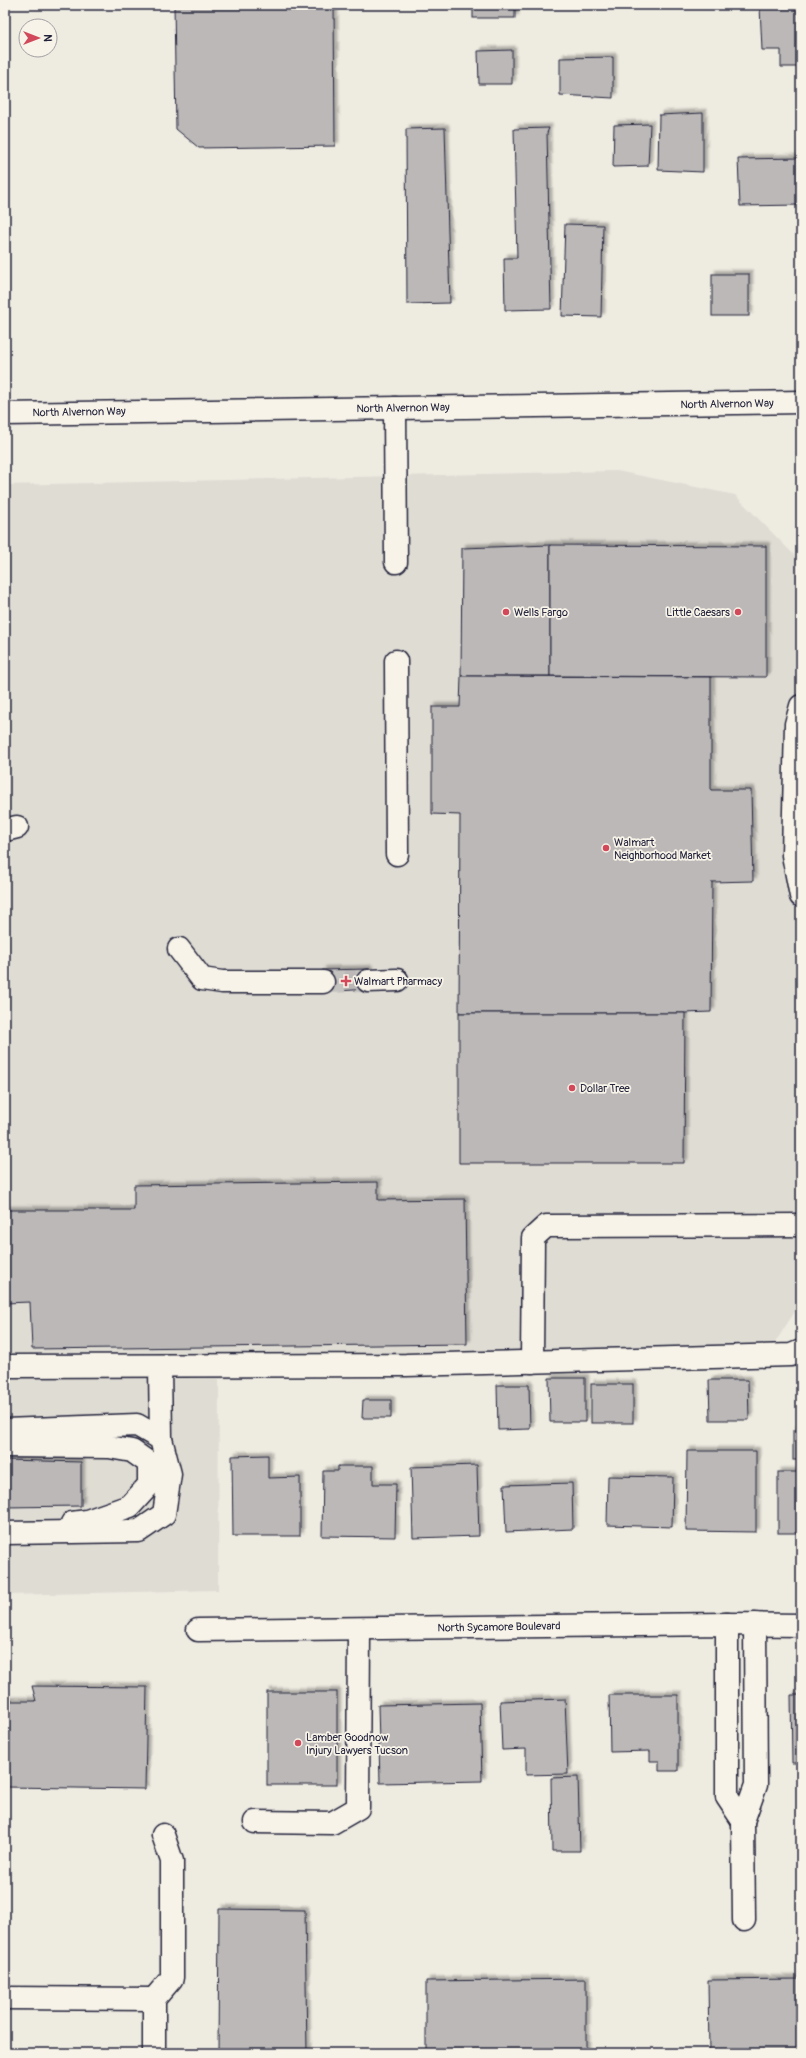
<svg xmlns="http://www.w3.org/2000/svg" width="806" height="2058" viewBox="0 0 806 2058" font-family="Pangolin,sans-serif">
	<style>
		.built { fill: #dfdcd4 }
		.building { fill: #bbb8b7; stroke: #22223b; filter: url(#shadow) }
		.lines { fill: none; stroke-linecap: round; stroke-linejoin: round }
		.minor-tunnel { stroke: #c5c3c0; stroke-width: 22; stroke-dasharray: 22 11; stroke-linecap: butt }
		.minor-casing { stroke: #22223b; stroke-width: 25 }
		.major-casing { stroke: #22223b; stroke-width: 25 }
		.minor { stroke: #f7f3e8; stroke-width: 22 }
		.major { stroke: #f7f3e8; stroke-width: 22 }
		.poi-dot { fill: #d1495b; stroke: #f7f3e8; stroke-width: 1.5 }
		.labels { text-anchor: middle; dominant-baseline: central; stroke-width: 3.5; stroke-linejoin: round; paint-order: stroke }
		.street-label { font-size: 11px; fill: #22223b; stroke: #f7f3e8 }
		.poi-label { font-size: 11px; fill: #22223b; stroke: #f7f3e8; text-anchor: start }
	</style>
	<defs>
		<filter id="shadow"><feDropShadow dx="3.5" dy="-3.5" stdDeviation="1" flood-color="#0004"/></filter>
	</defs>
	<rect width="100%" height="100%" fill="#eeebe1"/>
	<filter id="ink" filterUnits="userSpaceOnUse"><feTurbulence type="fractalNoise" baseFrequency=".025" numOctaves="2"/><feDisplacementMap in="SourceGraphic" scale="8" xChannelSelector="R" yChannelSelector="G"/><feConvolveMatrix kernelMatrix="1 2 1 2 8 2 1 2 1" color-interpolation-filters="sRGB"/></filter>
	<g filter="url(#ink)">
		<!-- built -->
		<polygon class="built" points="617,471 735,495 799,560 801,1302 760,1366 219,1379 218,1590 5,1595 5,485"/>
		<!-- building -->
		<g class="building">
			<polygon points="174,5 334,5 335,146 199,148 176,129"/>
			<rect x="473" y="5" width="42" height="13"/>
			<polygon points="801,6 801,67 781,67 781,50 762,50 760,7"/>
			<polygon points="512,50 512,84 479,84 478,51"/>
			<polygon points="613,57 613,98 560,95 560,58"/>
			<polygon points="703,113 703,172 658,170 659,115"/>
			<polygon points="650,124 648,166 613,167 614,125"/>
			<polygon points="445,128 450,303 407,304 406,129"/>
			<polygon points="549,128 547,133 551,309 505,310 504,258 517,258 514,129"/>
			<polygon points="801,158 801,205 740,206 738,159"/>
			<polygon points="565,224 603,225 601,317 562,316"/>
			<rect x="712" y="274" width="37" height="42"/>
			<polygon points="550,545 550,676 461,676 462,548"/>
			<polygon points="550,545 766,546 766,677 550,676"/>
			<polygon points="461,676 711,677 711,790 751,790 753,881 712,882 711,1012 685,1013 459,1013 460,815 432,814 432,707 460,707"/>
			<polygon points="369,969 368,989 324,992 322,970"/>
			<polygon points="459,1013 685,1013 684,1163 459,1163"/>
			<polygon points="378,1182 378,1200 465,1199 467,1344 32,1349 30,1302 5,1303 5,1210 134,1210 134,1185"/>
			<polygon points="549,1378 585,1378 585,1422 550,1422"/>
			<polygon points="709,1380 748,1380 749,1420 710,1420"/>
			<rect x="591" y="1384" width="42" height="39"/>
			<polygon points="497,1385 529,1385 530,1429 498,1430"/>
			<polygon points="363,1400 391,1400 391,1418 362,1418"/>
			<rect x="793" y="1430" width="8" height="30"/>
			<polygon points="687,1451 756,1451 756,1532 686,1531"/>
			<polygon points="268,1455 268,1478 300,1477 300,1536 233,1536 232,1456"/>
			<polygon points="5,1460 81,1462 81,1506 5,1507"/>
			<polygon points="477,1465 479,1536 413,1538 411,1467"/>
			<polygon points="338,1466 373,1466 373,1484 396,1484 395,1537 322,1536 323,1471 338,1471"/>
			<rect x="778" y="1472" width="23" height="61"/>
			<polygon points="608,1476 673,1477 672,1527 607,1525"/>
			<polygon points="572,1483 573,1529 506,1532 504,1485"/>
			<polygon points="32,1686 147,1687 145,1789 6,1787 7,1732 5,1732 5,1701 36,1701"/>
			<rect x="267" y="1692" width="70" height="93"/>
			<polygon points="609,1695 678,1695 678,1771 659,1771 659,1761 650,1761 650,1751 610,1752"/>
			<polygon points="791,1695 801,1695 801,1763 792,1763"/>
			<polygon points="565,1699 568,1774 526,1775 526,1749 502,1750 500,1701"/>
			<polygon points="480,1703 482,1781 380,1783 378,1705"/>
			<polygon points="578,1777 580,1851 552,1851 551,1778"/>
			<polygon points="219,1909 305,1910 307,2053 218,2053"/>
			<polygon points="586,1979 586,2053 426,2053 426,1981"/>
			<polygon points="801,1979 801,2053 709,2053 708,1980"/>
		</g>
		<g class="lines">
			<!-- minor-tunnel -->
			<polyline class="minor-tunnel" points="323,982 368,981"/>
			<defs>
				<g id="minor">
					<polyline points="395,408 396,562"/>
					<polyline points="396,661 397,854"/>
					<polyline points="801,706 796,724 793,855 801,896"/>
					<polyline points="5,830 17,827"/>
					<polyline points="179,949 202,979 222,982 323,982"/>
					<polyline points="368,981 397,980"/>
					<polyline points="532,1362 533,1238 546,1226 801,1225"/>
					<polyline points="5,1366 406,1365 791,1355 801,1351"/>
					<polyline points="160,1366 161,1439"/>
					<polyline points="5,1430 137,1425 161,1439 170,1474 164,1514 139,1531 5,1533"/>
					<polyline points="5,1446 109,1447 132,1451 149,1463 149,1485 130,1506 87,1521 72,1523"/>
					<polyline points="727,1624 727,1797 743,1821 756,1785 755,1624"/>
					<polyline points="198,1630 727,1624 801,1625"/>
					<polyline points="743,1821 744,1920"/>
					<polyline points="255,1822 332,1823 358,1808 359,1629"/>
					<polyline points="5,1998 154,1999"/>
					<polyline points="154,2053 154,1999 172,1978 172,1861 163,1835"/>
				</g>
				<polyline id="major" points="5,414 801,402"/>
			</defs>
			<!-- minor casing -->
			<use href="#minor" class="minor-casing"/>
			<!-- major casing -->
			<use href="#major" class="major-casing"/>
			<!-- minor -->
			<use href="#minor" class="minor"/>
			<!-- major -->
			<use href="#major" class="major"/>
		</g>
	</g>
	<!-- markers -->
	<g class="poi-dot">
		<circle cx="506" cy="612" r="4"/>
		<circle cx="738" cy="612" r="4"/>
		<circle cx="606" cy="848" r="4"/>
		<path d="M344 975h4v4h4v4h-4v4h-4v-4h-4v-4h4z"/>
		<circle cx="572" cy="1088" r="4"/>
		<circle cx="298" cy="1743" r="4"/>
	</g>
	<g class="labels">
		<!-- street labels -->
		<g class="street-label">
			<text transform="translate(727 404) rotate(-1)">North Alvernon Way</text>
			<text transform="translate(403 408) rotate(-1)">North Alvernon Way</text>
			<text transform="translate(79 412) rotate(-1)">North Alvernon Way</text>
			<text transform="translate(499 1627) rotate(-1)">North Sycamore Boulevard</text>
		</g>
		<!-- poi labels -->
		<g class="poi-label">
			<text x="514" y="612">Wells Fargo</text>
			<text x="730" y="612" text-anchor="end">Little Caesars</text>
			<text x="614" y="842">Walmart<tspan x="614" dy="13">Neighborhood Market</tspan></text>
			<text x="354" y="981">Walmart Pharmacy</text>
			<text x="580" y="1088">Dollar Tree</text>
			<text x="306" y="1737">Lamber Goodnow<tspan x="306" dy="13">Injury Lawyers Tucson</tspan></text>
		</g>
	</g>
	<!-- margin -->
	<rect width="806" height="2058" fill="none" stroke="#f7f3e8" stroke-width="20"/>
	<rect x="10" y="10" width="786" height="2038" fill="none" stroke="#22223b" stroke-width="1.5" filter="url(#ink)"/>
	<!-- north arrow -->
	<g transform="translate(38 38) rotate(90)"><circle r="19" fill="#f7f3e8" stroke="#a29fa3"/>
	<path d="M0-3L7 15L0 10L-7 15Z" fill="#d1495b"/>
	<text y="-6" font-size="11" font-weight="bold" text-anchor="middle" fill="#22223b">N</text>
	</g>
</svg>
